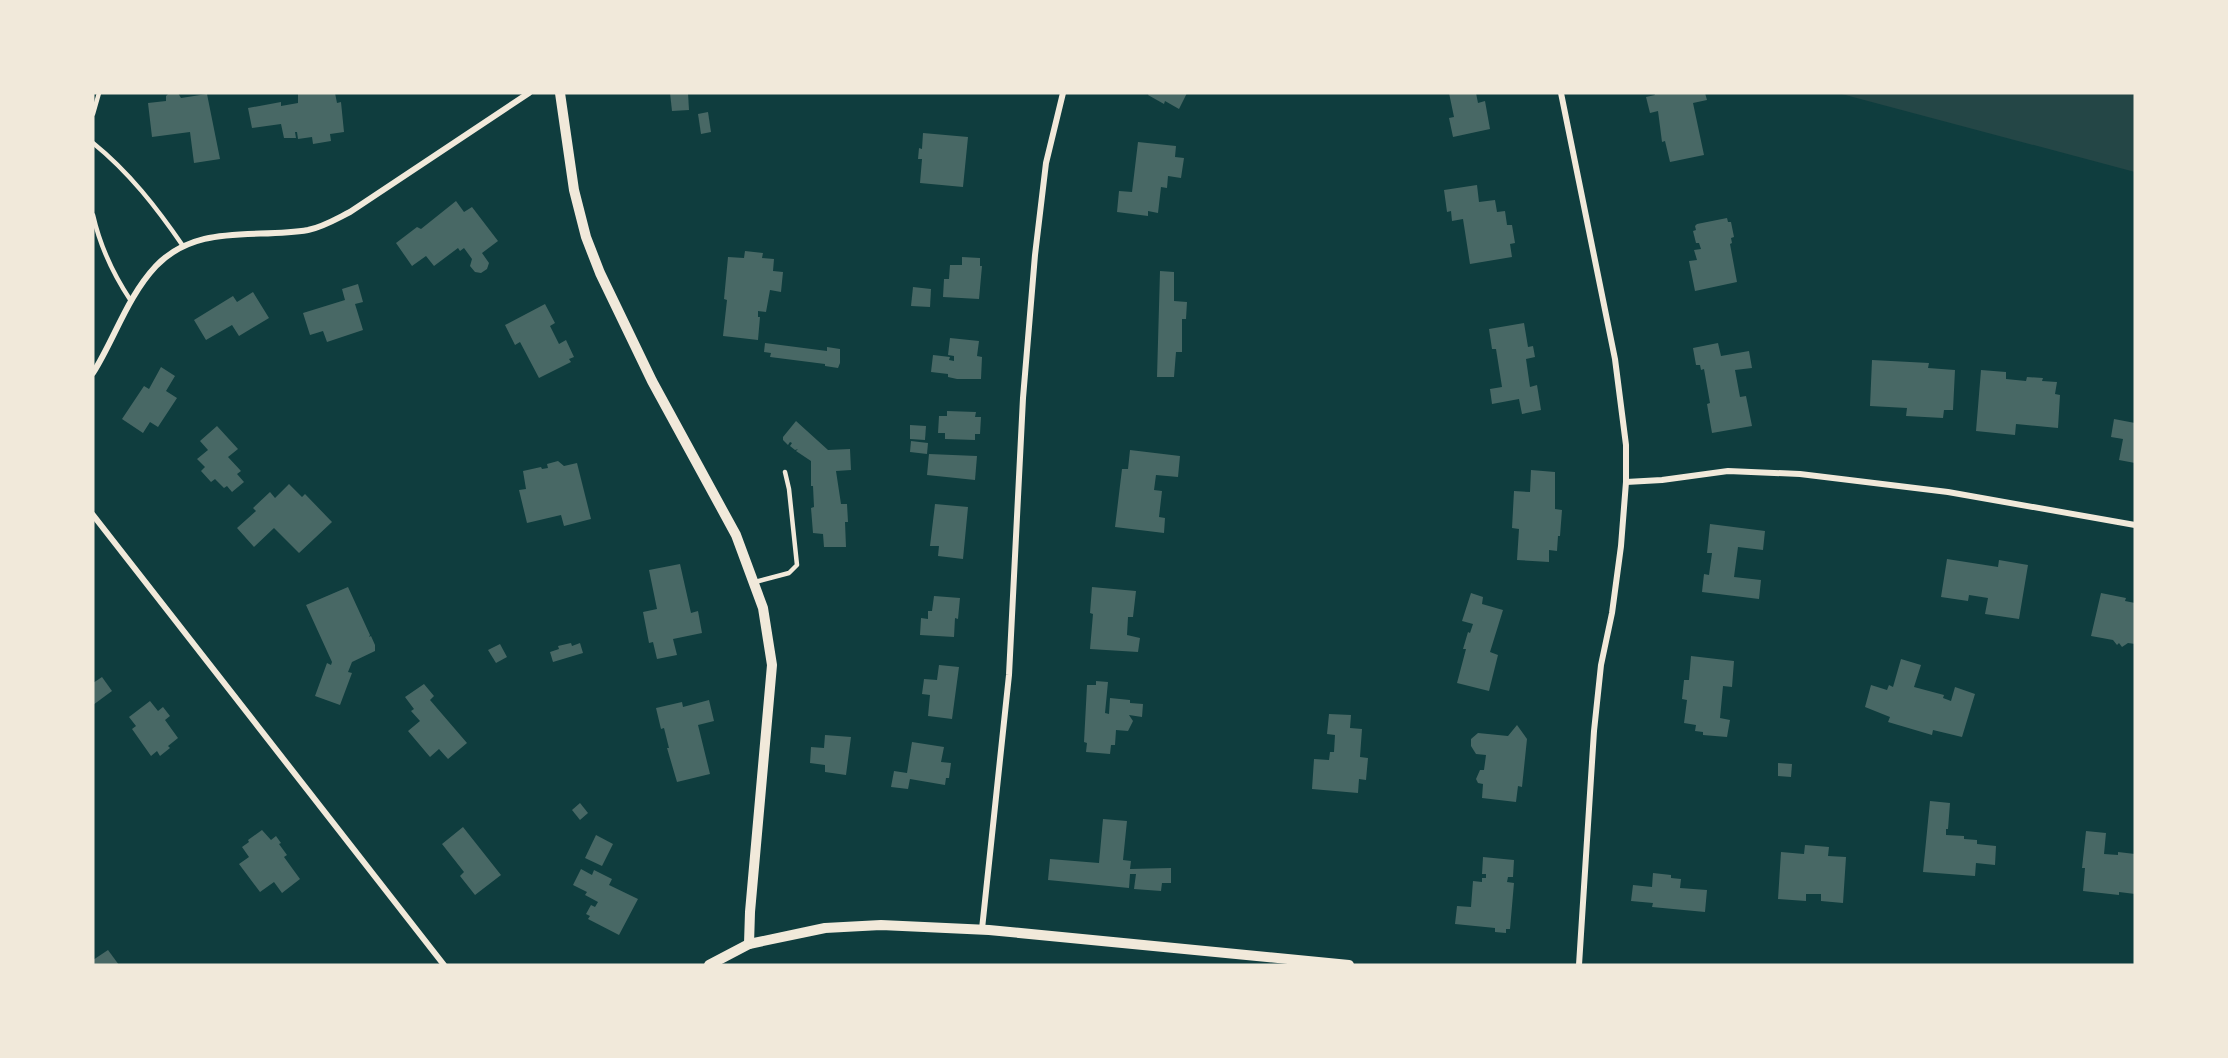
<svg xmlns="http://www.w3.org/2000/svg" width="2228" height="1058" viewBox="0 0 2228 1058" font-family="Signika,sans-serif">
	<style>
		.green { fill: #244646 }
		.building { fill: #486865 }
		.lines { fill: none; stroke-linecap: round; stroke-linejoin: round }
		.service { stroke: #f1e9da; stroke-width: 4.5 }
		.minor { stroke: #f1e9da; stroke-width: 6 }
		.tertiary { stroke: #f1e9da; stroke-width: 10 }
	</style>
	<rect width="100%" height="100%" fill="#0f3d3e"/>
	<!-- green -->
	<polygon class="green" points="1838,93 2135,93 2135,172"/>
	<!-- building -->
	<g class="building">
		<polygon points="169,93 178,93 181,98 207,94 220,159 194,163 190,132 152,137 148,103 166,101 166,96"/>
		<polygon points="298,93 335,93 337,103 341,102 344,132 330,134 331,141 313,144 312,137 298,139 297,132 295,132 296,138 284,138 281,124 252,128 248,108 281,102 281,106 298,103"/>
		<polygon points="670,93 688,93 689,110 672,111"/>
		<polygon points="1149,93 1187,93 1179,109 1165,101 1164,104 1148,95"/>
		<polygon points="1449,93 1476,93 1478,103 1485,101 1490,129 1453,137 1449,118 1454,117"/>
		<polygon points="1654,93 1705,93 1707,100 1693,103 1704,155 1670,162 1665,141 1662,142 1658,111 1650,113 1646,97 1655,95"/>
		<polygon points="708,112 711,132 701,134 698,114"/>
		<polygon points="923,133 968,137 963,187 920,183 922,159 918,159 919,148 922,149"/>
		<polygon points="1138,142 1176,146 1175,157 1184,158 1181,178 1168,176 1167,188 1161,187 1158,213 1148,211 1148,216 1117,212 1119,191 1132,192"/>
		<polygon points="1477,185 1479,202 1495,200 1497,212 1505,211 1507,225 1512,225 1515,243 1510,244 1512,257 1470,264 1463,219 1452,221 1451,211 1447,212 1444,190"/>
		<polygon points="456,201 464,212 472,207 498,241 482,253 489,263 487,269 481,273 475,272 470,266 472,259 464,248 460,251 458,248 434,266 426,256 412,266 396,243 417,227 421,229"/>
		<polygon points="1727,218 1728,222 1731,222 1734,237 1731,238 1732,243 1730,244 1737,282 1695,291 1689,261 1697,260 1694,250 1701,249 1699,243 1696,243 1693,231 1696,230 1695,226 1697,224"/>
		<polygon points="745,251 763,253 762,258 774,259 773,271 783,272 781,292 770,290 766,312 758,311 758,317 760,317 758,340 723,336 727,300 724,299 728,257 744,258"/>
		<polygon points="962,257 980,258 980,266 982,266 979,299 943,297 944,279 949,279 950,265 962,265"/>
		<polygon points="1160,271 1174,272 1174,301 1187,302 1186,319 1182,319 1182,352 1176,352 1174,377 1157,377"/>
		<polygon points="358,284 363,302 355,304 363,330 327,342 323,331 310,335 303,313 345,300 342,289"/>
		<polygon points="913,287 931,289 930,307 911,306"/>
		<polygon points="253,292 269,318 239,336 232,325 206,340 194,320 233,296 237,302"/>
		<polygon points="545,304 555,323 550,326 559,344 566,340 574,357 569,359 571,362 539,378 520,342 515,345 505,325"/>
		<polygon points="1524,323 1528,347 1533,346 1535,357 1526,359 1530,387 1537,385 1541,410 1522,414 1519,399 1492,404 1490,389 1502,387 1496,349 1492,349 1489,329"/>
		<polygon points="950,338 979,341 977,356 982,357 981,379 957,379 948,377 948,374 931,372 933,355 950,357 949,360 954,361 954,356 948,355"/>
		<polygon points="765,343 827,351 827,347 840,349 840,363 838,368 825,366 825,364 770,357 771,353 764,352"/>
		<polygon points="1718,343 1721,356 1749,351 1752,368 1735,370 1740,397 1746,396 1752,426 1712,433 1707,404 1710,403 1704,369 1701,370 1700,365 1696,365 1693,348"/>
		<polygon points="1872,360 1929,363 1928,368 1955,370 1953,410 1944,410 1943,418 1906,416 1907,408 1870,406"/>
		<polygon points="161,367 175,376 166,391 177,398 158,427 150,422 143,433 122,419 144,386 149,389"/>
		<polygon points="1981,370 2006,372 2006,379 2026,381 2027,377 2043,378 2042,381 2057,382 2055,394 2060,395 2058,428 2016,424 2015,435 1976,431"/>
		<polygon points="947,411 976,412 975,417 981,417 980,434 975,434 975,440 945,439 945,433 938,433 939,416 947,416"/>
		<polygon points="2114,419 2135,423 2135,463 2119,460 2123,439 2111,437"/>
		<polygon points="796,421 828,450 850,449 851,470 836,471 841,504 847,504 848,522 845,522 846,547 824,547 823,534 813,533 811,508 814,507 813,486 811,486 811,461 796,451 798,449 795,450 790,446 792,443 790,442 788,445 783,440 783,437"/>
		<polygon points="910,425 926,426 925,440 910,439"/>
		<polygon points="217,426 238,449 228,457 241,471 237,474 244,482 232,492 227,486 224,488 215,479 211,482 201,471 205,467 197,459 208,450 200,441"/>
		<polygon points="911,441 928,443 927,454 910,452"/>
		<polygon points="1130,450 1180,456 1178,477 1156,475 1154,490 1162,491 1159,517 1165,518 1164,533 1115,527 1122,469 1128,469"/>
		<polygon points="929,454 977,456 975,480 927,475"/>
		<polygon points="558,461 564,466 577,463 591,519 564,526 561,515 527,523 519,490 526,489 523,471 541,467 542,469 548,468 547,464"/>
		<polygon points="1531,470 1555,472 1555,509 1562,510 1560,536 1558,536 1557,551 1549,550 1549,562 1517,560 1519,529 1512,528 1514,491 1530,492"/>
		<polygon points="289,484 302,497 305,494 332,522 299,553 274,528 254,547 237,528 256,511 253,508 270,492 275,498"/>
		<polygon points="935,504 968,507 963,559 938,556 939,546 930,546"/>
		<polygon points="1710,524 1765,531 1763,550 1738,547 1734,577 1761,580 1759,599 1702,592 1704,574 1709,575 1712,553 1707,553"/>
		<polygon points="1947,559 1998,567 1999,560 2028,565 2019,619 1985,614 1988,598 1969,595 1968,601 1941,597"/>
		<polygon points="680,564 691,613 698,611 702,633 673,639 677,655 657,659 653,642 649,643 643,612 657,609 649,570"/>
		<polygon points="348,587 370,635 369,637 371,636 375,645 375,651 352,662 348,672 352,673 340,705 315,696 327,663 331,665 332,662 306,605"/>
		<polygon points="1092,587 1136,591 1133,617 1128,617 1127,635 1140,638 1138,652 1090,649 1093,614 1090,613"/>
		<polygon points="1471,593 1483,597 1482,604 1503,610 1490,652 1498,655 1489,691 1457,683 1466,649 1463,649 1468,632 1470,633 1473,624 1462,621"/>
		<polygon points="2101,593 2126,598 2125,601 2135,603 2135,644 2128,643 2122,647 2119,643 2117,645 2113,640 2091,636"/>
		<polygon points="934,596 960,598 958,619 955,618 954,637 920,635 921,618 928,619 928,611 932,611"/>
		<polygon points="571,643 572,646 580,643 583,653 553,662 550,652 559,649 558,646"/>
		<polygon points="500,644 507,657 496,663 488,650"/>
		<polygon points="1691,656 1734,661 1732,687 1723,686 1720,718 1730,720 1727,737 1703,735 1703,732 1695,731 1696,725 1684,723 1687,700 1682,699 1684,680 1689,680"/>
		<polygon points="1901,659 1921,665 1914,687 1944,695 1943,698 1951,701 1955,687 1975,694 1962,737 1933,730 1932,735 1888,722 1890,717 1865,707 1871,685 1887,690 1889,685 1893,687"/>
		<polygon points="939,665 959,667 952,719 928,716 930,695 922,694 924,679 937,680"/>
		<polygon points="102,677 112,691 93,705 93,683"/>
		<polygon points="1096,681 1108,682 1105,713 1109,714 1110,698 1130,700 1130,703 1143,704 1142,717 1129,715 1133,721 1128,731 1116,730 1115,745 1111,745 1110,754 1086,752 1087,743 1084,742 1087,685 1096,685"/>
		<polygon points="424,684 434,696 430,700 467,743 448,759 439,749 430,757 408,731 420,721 411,711 414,709 405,697"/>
		<polygon points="709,700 714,721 698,725 710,774 677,782 667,748 669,748 664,728 661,729 656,708 682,702 683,707"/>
		<polygon points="150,701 158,711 163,707 170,716 165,720 178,738 168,746 170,748 160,756 157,751 151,756 132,729 136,726 129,717"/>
		<polygon points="1329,714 1351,715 1350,728 1362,729 1360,757 1368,758 1366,780 1359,779 1358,793 1312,789 1314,759 1329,760 1330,752 1334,752 1335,735 1327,734"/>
		<polygon points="1517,725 1527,739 1522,787 1518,786 1516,802 1482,798 1483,784 1478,783 1476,779 1480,770 1484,770 1486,755 1476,754 1471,746 1471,739 1478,733 1508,736"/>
		<polygon points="825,735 851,737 846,775 825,772 825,765 810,763 811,747 824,748"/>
		<polygon points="912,742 944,747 941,762 951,763 949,778 946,778 945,785 910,779 908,789 891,787 894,771 907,773"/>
		<polygon points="1778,763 1792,764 1791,777 1778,776"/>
		<polygon points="1930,801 1950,803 1948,829 1946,829 1946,835 1964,836 1964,839 1977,840 1977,844 1996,846 1995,865 1976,863 1975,876 1923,872"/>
		<polygon points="580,803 588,813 580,820 572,810"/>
		<polygon points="1103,819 1127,821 1123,860 1131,861 1130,869 1171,868 1171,883 1162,883 1161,891 1134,889 1136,874 1130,874 1129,888 1048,880 1050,859 1099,863"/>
		<polygon points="463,827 501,875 475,895 460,876 464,872 442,844"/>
		<polygon points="262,830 271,840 276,836 281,843 279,844 287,855 284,857 300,879 282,893 274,882 260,892 239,864 249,857 242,847 249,842 248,840"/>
		<polygon points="2086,831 2106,833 2104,854 2118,855 2118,852 2135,854 2135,894 2119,892 2119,895 2083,891 2085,868 2082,868"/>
		<polygon points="596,835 613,844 602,866 585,858"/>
		<polygon points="1805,845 1829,847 1828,856 1846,857 1843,903 1821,901 1821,894 1806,894 1806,901 1778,899 1781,852 1804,854"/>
		<polygon points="1483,857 1514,860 1513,877 1508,877 1507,882 1514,883 1510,929 1506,929 1506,933 1495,932 1495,928 1455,924 1457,906 1471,907 1473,881 1482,882 1482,878 1486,878 1486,874 1482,874"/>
		<polygon points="581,869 592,875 594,870 612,879 609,885 638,899 619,935 588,919 590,916 586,914 591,905 595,907 598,902 585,895 587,892 573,885"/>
		<polygon points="1653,873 1671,875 1671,878 1681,879 1680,888 1707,890 1705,912 1652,907 1653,903 1631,901 1633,885 1652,887"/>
		<polygon points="108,950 119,965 93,965 93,960"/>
	</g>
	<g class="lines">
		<!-- service -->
		<g class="service">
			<polyline points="93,114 99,93"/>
			<path d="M 93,143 C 129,172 157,208 183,246"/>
			<path d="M 93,215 C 100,246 113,274 131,301"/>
			<polyline points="755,582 789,573 797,565 789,489 785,472"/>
		</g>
		<!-- minor -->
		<g class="minor">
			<polyline points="1561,93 1615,359 1626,445 1626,482 1621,546 1612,613 1601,665 1594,731 1579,965"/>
			<path d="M 93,373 C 115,338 127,297 156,266 C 197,223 255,239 308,230 C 323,227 336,219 350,212 L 529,93"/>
			<polyline points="1626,482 1662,480 1728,471 1800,474 1948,492 2135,525"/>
			<polyline points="93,515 444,965"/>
			<polyline points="982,929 1009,675 1023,398 1035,255 1046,163 1063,93"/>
		</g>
		<!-- tertiary -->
		<g class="tertiary">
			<polyline points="560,93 574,190 586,237 600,273 652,381 736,535 763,608 772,665 750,912 749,944"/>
			<polyline points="709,965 749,944 825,928 881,925 989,930 1349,965"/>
		</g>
	</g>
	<!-- border -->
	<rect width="2228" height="1058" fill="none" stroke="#f1e9da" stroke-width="189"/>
</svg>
